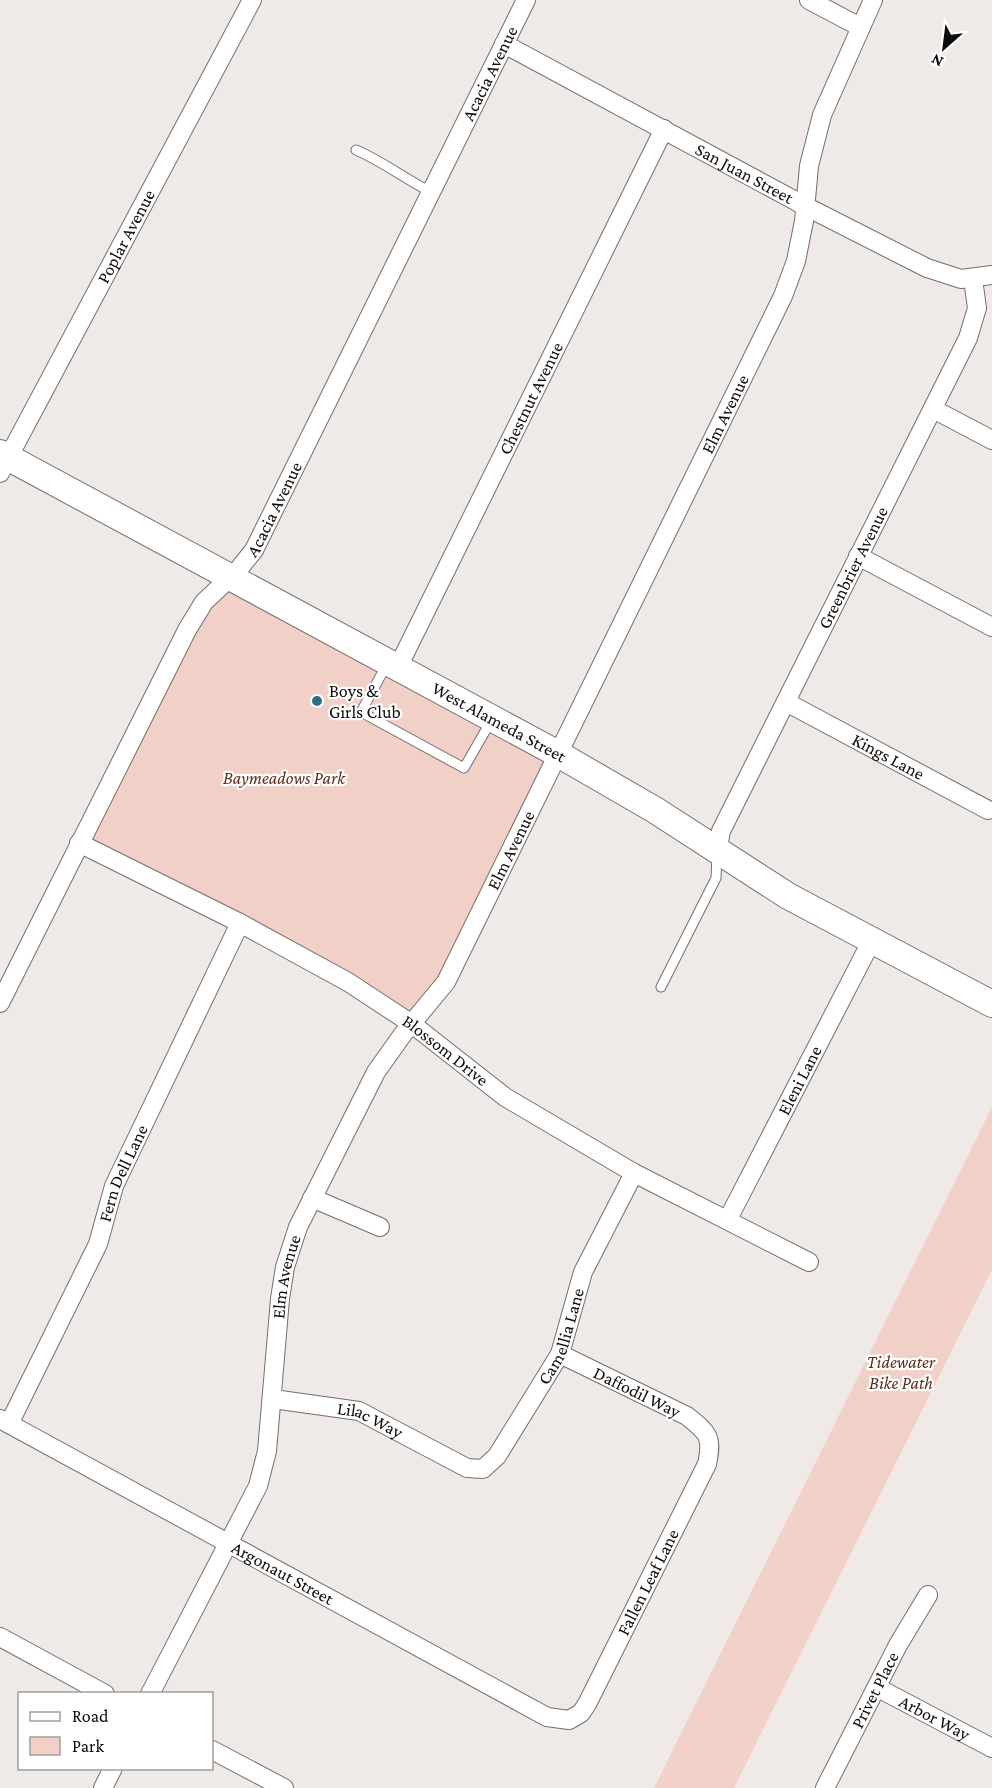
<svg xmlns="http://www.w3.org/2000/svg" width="992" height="1788" viewBox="0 0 992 1788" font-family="'Crimson Pro',serif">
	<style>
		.green { fill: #f1d1c7 }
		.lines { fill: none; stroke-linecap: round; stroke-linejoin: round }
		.lane-casing { stroke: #746e6c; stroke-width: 11 }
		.street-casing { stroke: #746e6c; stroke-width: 20 }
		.secondary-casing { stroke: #746e6c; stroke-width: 28 }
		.lane { stroke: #fff; stroke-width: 9 }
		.street { stroke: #fff; stroke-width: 18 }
		.secondary { stroke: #fff; stroke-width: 26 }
		.poi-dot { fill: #2c6f80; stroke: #fff; stroke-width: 2 }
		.labels { text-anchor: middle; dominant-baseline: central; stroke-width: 4.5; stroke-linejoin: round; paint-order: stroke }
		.street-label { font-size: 18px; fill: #0e0c0b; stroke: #fff }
		.poi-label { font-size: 18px; fill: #0e0c0b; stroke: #fff; text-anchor: start }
		.park-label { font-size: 18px; font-style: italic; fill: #5b2e20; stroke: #fff }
	</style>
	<rect width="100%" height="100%" fill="#efe9e7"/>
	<!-- green -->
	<g class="green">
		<polygon points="229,578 558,754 446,982 412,1024 79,843 187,630"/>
		<polygon points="992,1107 992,1270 734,1788 654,1788"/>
	</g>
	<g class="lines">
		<defs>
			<g id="lane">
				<path d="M 356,150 C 382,161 405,179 431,192"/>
				<polyline points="387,664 361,712 464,768 491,721"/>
				<polyline points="661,987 716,878 717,854"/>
			</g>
			<g id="street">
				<polyline points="809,0 860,27"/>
				<path id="s1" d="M 504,44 L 805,206 L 927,268 L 961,279 L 992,275"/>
				<polyline points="933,409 992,440"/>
				<path id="s2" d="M 0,473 L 252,0"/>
				<polyline points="858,556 992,627"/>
				<path id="s3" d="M 397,669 L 664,129"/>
				<path id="s4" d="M 786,702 L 988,810"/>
				<path id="s5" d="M 79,843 L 240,923 L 348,982 L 412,1024 L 505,1097 L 634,1173 L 809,1262"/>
				<path id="s6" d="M 717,852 L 721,831 L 968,338 L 977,308 L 973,279"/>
				<path id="s7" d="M 0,1003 L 187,630 L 204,602 L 238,570 L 254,550 L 526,0"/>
				<polyline points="312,1198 380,1227"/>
				<path id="s8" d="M 728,1219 L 871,942"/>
				<path id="s9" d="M 273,1399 L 359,1411 L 467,1468 L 483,1469 L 497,1456 L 560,1354 L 583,1272 L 634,1173"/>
				<path id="s10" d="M 0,1419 L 547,1717 L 569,1720 L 581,1713 L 587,1704 L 707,1464 C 713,1436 708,1433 687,1416 L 560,1354"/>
				<path id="s11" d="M 9,1424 L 98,1244 L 114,1186 L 240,923"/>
				<polyline points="0,1637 105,1694"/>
				<path id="s12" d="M 878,1688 L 992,1748"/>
				<path id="s13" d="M 150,1694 L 258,1486 L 267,1451 L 280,1299 L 285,1267 L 298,1227 L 376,1072 L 403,1034 L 446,982 L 783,296 L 796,261 L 804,221 L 809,166 L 822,115 L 873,0"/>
				<polyline points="212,1750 284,1788"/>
				<polyline points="103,1788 113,1768"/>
				<path id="s14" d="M 825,1788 L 898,1645 L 928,1595"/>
			</g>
			<g id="secondary">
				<path id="s15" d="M 0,453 L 558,754 L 655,810 L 788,896 L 992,1004"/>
			</g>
		</defs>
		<!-- lane casing -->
		<use href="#lane" class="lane-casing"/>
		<!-- street casing -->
		<use href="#street" class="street-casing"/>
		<!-- secondary casing -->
		<use href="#secondary" class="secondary-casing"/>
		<!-- lane -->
		<use href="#lane" class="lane"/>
		<!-- street -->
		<use href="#street" class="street"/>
		<!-- secondary -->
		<use href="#secondary" class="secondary"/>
	</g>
	<!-- markers -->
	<circle class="poi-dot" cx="317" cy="701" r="6"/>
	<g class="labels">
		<!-- street labels -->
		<g class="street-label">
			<text stroke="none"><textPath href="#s7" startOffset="1054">Acacia Avenue</textPath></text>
			<text stroke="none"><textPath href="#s1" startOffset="273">San Juan Street</textPath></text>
			<text stroke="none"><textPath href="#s2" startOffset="268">Poplar Avenue</textPath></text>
			<text stroke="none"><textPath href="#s3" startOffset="302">Chestnut Avenue</textPath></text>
			<text stroke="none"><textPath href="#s13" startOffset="1418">Elm Avenue</textPath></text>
			<text stroke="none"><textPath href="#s7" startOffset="568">Acacia Avenue</textPath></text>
			<text stroke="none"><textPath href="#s6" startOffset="316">Greenbrier Avenue</textPath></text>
			<text stroke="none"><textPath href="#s15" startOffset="567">West Alameda Street</textPath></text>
			<text stroke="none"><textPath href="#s4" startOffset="116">Kings Lane</textPath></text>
			<text stroke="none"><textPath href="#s13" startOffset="932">Elm Avenue</textPath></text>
			<text stroke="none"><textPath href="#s5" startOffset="422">Blossom Drive</textPath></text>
			<text stroke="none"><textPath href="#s8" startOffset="156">Eleni Lane</textPath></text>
			<text stroke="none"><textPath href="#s11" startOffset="276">Fern Dell Lane</textPath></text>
			<text stroke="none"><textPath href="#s13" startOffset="446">Elm Avenue</textPath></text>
			<text stroke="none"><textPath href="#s9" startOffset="381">Camellia Lane</textPath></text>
			<text transform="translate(637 1392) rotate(26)">Daffodil Way</text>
			<text stroke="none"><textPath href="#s9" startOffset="100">Lilac Way</textPath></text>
			<text stroke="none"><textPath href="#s10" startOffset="322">Argonaut Street</textPath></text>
			<text stroke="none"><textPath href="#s10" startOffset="806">Fallen Leaf Lane</textPath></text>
			<text stroke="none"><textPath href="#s14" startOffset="110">Privet Place</textPath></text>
			<text stroke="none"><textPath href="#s12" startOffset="64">Arbor Way</textPath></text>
		</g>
		<!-- poi labels -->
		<g class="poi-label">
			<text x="329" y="691">Boys &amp;<tspan x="329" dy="21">Girls Club</tspan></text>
		</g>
		<!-- park labels -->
		<g class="park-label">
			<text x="284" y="778">Baymeadows Park</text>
			<text x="901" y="1362">Tidewater<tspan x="901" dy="21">Bike Path</tspan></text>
		</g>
	</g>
	<!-- legend -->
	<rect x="18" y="1692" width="195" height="78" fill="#ffffff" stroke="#9f9e9d" stroke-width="1.5"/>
	<rect x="30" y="1712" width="30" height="9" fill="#ffffff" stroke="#9f9e9d" stroke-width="1.5"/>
	<text x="72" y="1722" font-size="18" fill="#0e0c0b">Road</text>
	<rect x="30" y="1737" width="30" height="18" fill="#f1d1c7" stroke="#9f9e9d" stroke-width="1.5"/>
	<text x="72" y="1752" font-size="18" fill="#0e0c0b">Park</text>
	<!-- north arrow -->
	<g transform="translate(944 48) rotate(208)" stroke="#ffffff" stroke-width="4.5" paint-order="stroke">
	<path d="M0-4.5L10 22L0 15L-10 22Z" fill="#0e0c0b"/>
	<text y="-9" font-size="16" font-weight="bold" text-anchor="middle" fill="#0e0c0b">N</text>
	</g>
</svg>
